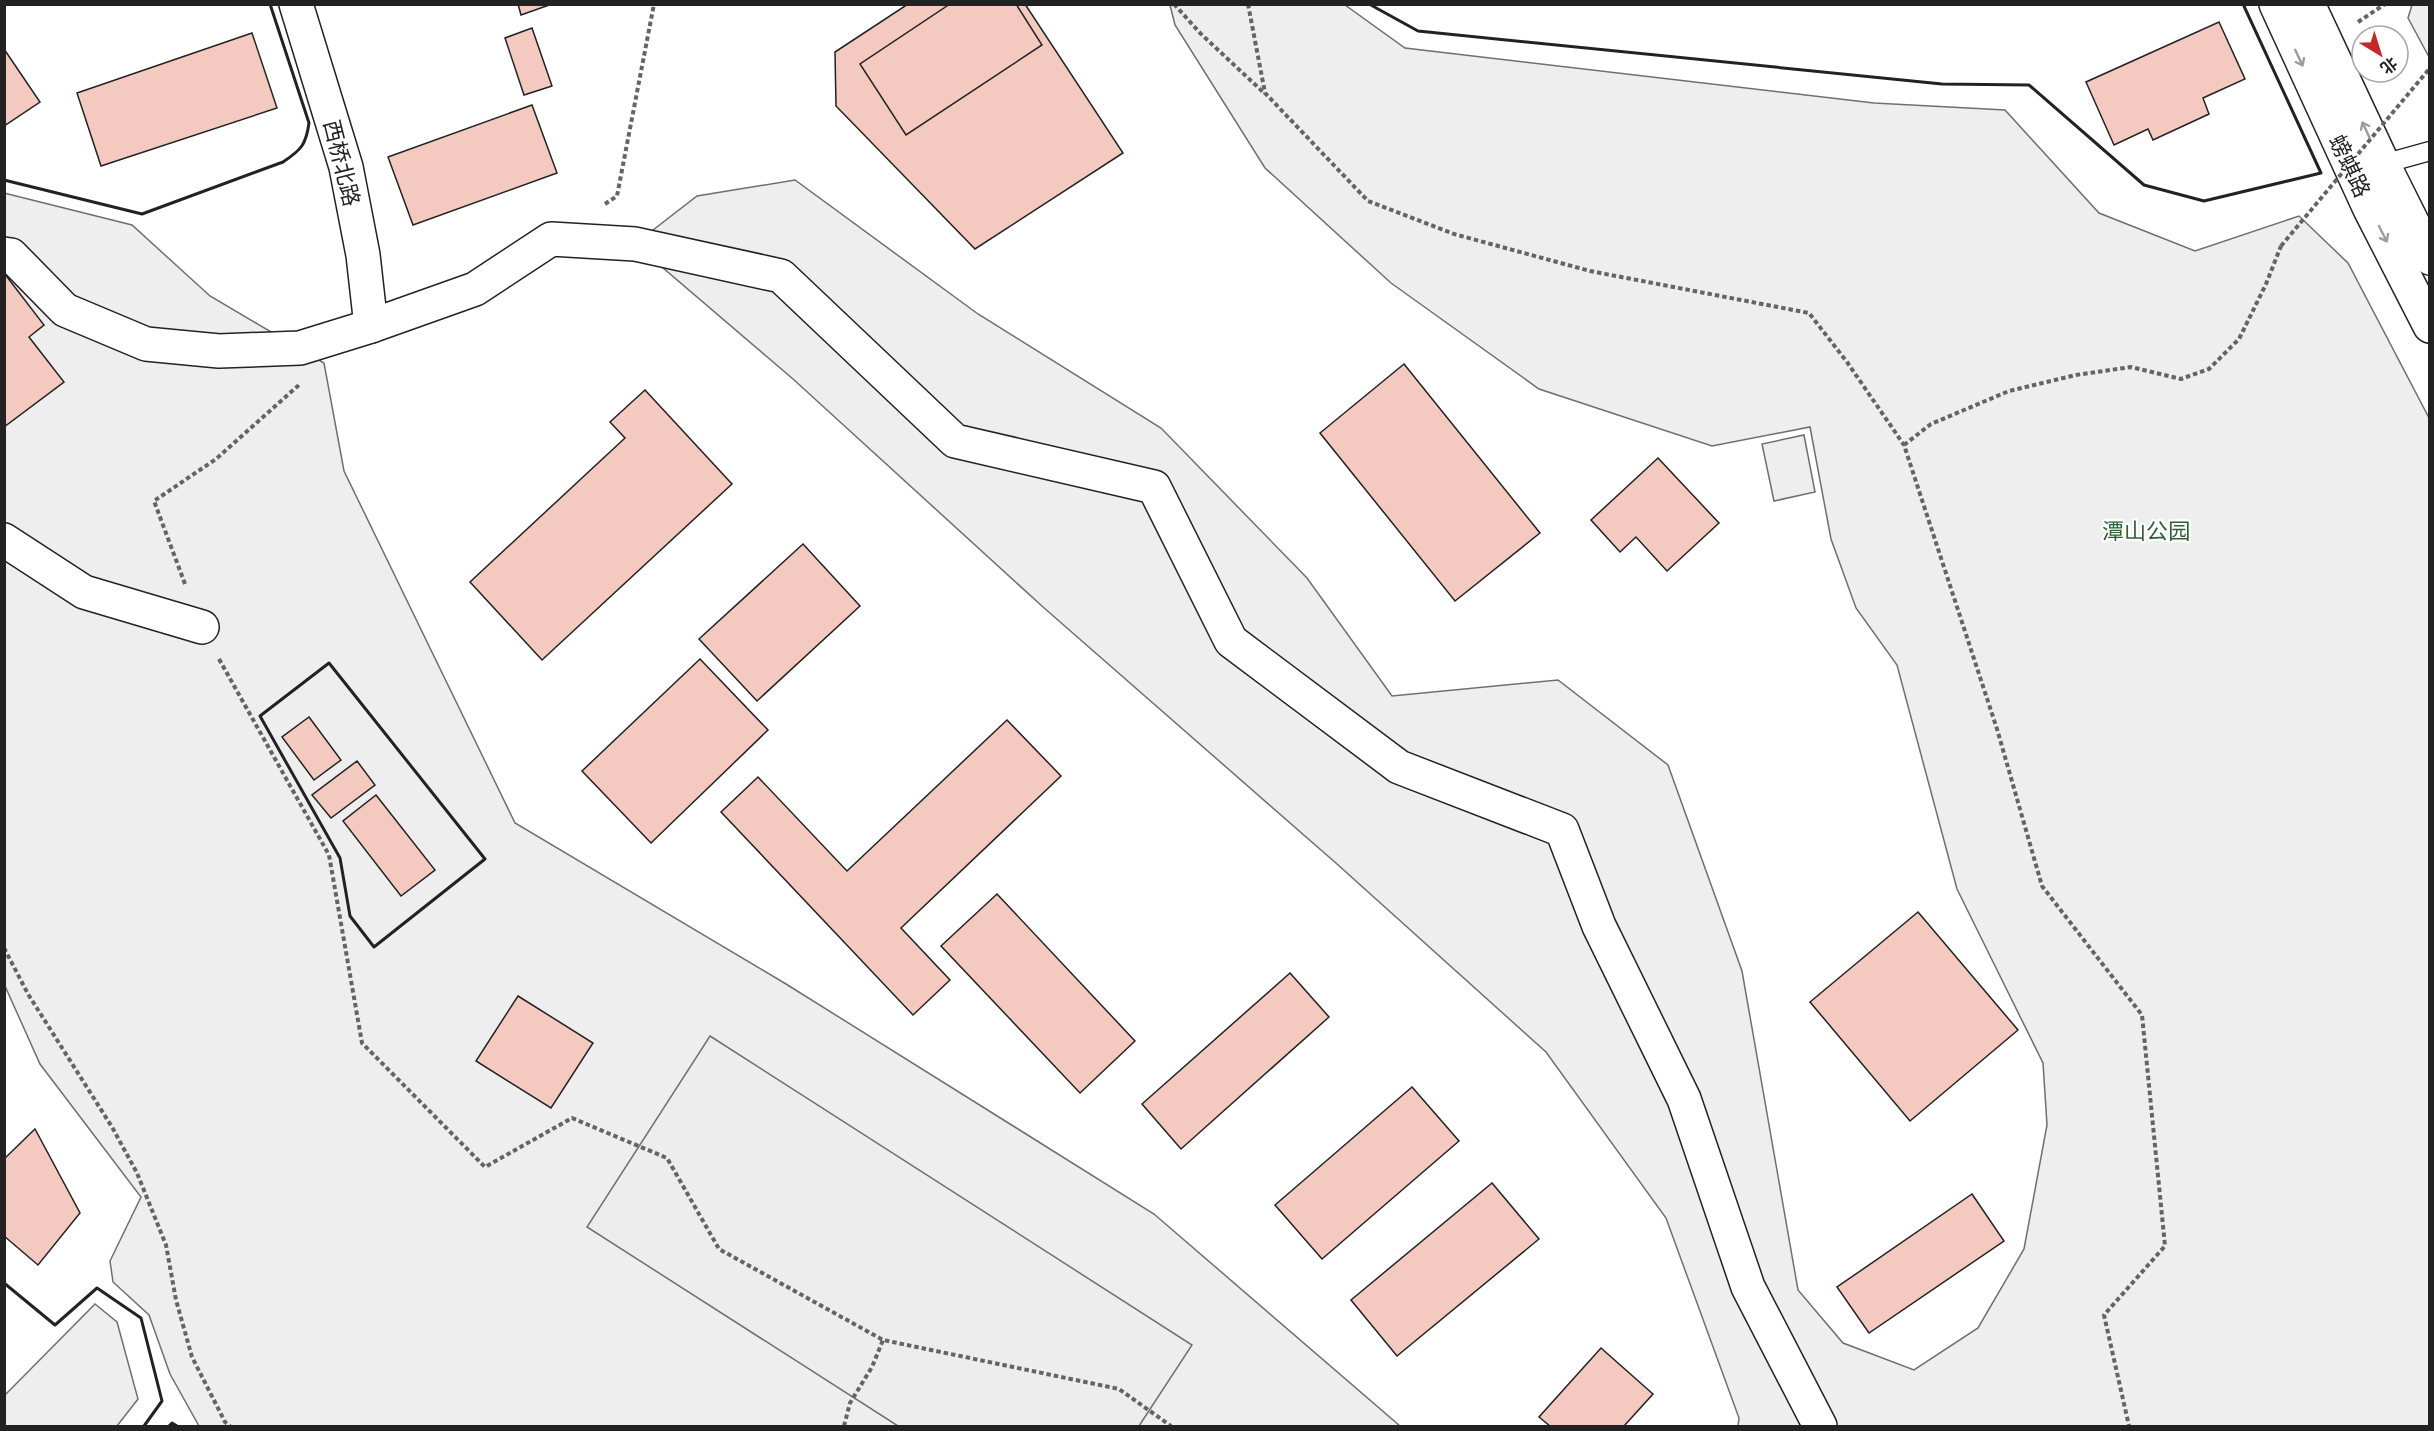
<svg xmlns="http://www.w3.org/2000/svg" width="2434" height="1431" viewBox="0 0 2434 1431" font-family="'Titillium Web','Noto Sans SC',sans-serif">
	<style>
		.green { fill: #eee; stroke: #6f6f6f; stroke-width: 1.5 }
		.parking { fill: #ededed; stroke: #6f6f6f; stroke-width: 1.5 }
		.building { fill: #f3c9c0; stroke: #222; stroke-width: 1.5 }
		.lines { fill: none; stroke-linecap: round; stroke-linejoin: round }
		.service-casing { stroke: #222; stroke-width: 21 }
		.minor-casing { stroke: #222; stroke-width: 36 }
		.secondary-casing { stroke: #222; stroke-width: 36 }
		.path { stroke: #646464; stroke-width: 4; stroke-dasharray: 4.5 3; stroke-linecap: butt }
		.service { stroke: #fff; stroke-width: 18 }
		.minor { stroke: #fff; stroke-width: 33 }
		.secondary { stroke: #fff; stroke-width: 33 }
		.path-bridge { stroke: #646464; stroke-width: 4; stroke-dasharray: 4.5 3; stroke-linecap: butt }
		.wall { stroke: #222; stroke-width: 3 }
		.oneway { stroke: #9c9c9c }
		.labels { text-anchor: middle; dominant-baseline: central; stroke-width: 4.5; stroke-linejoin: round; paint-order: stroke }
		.street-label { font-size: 22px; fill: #222; stroke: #fff }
		.park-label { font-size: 22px; fill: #2f5e38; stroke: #fff }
	</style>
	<rect width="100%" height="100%" fill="#fff"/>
	<!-- green -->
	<g class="green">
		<polygon points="1170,5 1345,5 1405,48 1874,103 2005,110 2099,213 2195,251 2299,216 2348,263 2429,418 2429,1426 1738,1426 1739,1418 1666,1218 1546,1052 1337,864 1043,607 793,379 635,244 697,196 795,180 978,314 1161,428 1307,578 1392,696 1558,680 1668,765 1742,971 1798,1290 1843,1343 1914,1370 1978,1328 2024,1249 2047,1125 2043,1063 1957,889 1897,665 1856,608 1831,539 1810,427 1712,446 1539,389 1391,283 1265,168 1175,25"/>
		<polygon points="2412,5 2429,5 2429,57 2408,18"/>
		<polygon points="4,193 132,225 210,296 324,363 344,471 515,823 786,984 1154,1214 1400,1426 199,1426 170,1374 149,1315 113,1282 110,1261 141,1197 40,1064 5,986"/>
		<polygon points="1804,435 1815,492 1774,501 1762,444"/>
		<polygon points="95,1304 117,1322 138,1399 117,1426 5,1426 5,1395"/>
	</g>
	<!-- parking -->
	<polygon class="parking" points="710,1036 1192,1345 1139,1426 898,1426 587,1227"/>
	<!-- building -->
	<g class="building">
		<polygon points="518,4 552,4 521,15"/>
		<polygon points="908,4 1025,4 1123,153 975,249 836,106 835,52"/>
		<polygon points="950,4 1016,4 1042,45 906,135 860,64"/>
		<polygon points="2219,22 2245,79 2203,98 2209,114 2153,140 2148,129 2114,145 2086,82"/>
		<polygon points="532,28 552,86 524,95 505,38"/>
		<polygon points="252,33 277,108 101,166 77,93"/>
		<polygon points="4,49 40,102 4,126"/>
		<polygon points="532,105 557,173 413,225 388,157"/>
		<polygon points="4,273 44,325 29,337 64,382 4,427"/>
		<polygon points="1404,364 1540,533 1455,601 1320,433"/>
		<polygon points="645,390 732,484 542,660 470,582 625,438 610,422"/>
		<polygon points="1658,458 1719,523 1667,571 1636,537 1620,552 1591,520"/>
		<polygon points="803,544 860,606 757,701 699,639"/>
		<polygon points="700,659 768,730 651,843 582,771"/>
		<polygon points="309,717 341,760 314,780 282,737"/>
		<polygon points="1007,720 1061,776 901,928 950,980 913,1015 721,812 758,777 847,871"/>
		<polygon points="357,761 375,785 331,818 312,795"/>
		<polygon points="376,795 435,870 401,896 343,821"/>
		<polygon points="997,894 1135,1041 1080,1093 941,946"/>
		<polygon points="1918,912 2018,1030 1910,1121 1810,1002"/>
		<polygon points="1290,973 1329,1017 1181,1149 1142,1104"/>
		<polygon points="518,996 593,1043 551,1108 476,1061"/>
		<polygon points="1412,1087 1459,1141 1322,1259 1275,1205"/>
		<polygon points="35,1129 80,1213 38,1265 4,1236 4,1159"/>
		<polygon points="1492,1183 1539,1239 1397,1356 1351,1300"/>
		<polygon points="1972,1194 2004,1241 1869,1333 1837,1287"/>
		<polygon points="1601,1348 1653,1394 1624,1426 1550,1426 1539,1417"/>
	</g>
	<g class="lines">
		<defs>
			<polyline id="service" points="2383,164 2430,151"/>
			<g id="minor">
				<polyline points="296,4 346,167 363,255 371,326"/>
				<polyline points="4,254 11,255 65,310 146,344 219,351 300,348 371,326 475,289 551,239 635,244 781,276 955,441 1154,487 1231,641 1399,767 1562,830 1599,926 1684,1099 1748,1287 1820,1426"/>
				<polyline points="4,540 84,592 202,627"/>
			</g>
			<g id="secondary">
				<polyline points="2276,4 2370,209 2430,326"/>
				<polyline points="2308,4 2383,164 2430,258"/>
			</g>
		</defs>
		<!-- service casing -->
		<use href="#service" class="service-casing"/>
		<!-- minor casing -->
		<use href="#minor" class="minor-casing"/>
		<!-- secondary casing -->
		<use href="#secondary" class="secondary-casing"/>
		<!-- path -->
		<g class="path">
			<polyline points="1174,4 1200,33 1263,92"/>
			<polyline points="1248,4 1265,93 1368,201 1454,234 1590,271 1809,313 1847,362 1904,445 1997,729 2042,886 2142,1015 2165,1246 2104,1315 2129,1426"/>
			<polyline points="2358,22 2385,4"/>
			<polyline points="605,204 617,196 654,4"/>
			<polyline points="1904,445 1931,424 2009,391 2076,375 2131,367 2181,379 2209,369 2239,339 2266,284 2281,246"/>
			<polyline points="185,584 154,501 216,459 299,385"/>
			<polyline points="219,659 329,855 362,1043 485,1167 572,1118 667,1158 719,1249 883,1340 1119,1389 1171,1426"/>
			<polyline points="4,948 28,994 112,1127 137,1173 166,1245 176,1300 192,1357 225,1422 230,1426"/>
			<polyline points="844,1426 850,1403 872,1367 883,1340"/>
		</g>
		<!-- service -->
		<use href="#service" class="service"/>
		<!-- minor -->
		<use href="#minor" class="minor"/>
		<!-- secondary -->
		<use href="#secondary" class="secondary"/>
		<!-- path-bridge -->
		<polyline class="path-bridge" points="2281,246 2430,68"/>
		<!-- wall -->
		<g class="wall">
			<polyline points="1369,4 1418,31 1942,84 2029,85 2144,185 2204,201 2321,173 2243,4"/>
			<path d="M 4,180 L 142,214 L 283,162 C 301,150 306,145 309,123 L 270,4"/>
			<polygon points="329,663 485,859 374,947 350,916 340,858 260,716"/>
			<polyline points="4,1283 55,1325 97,1288 141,1318 162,1401 144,1426"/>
			<polyline points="169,1426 172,1423 177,1426"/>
		</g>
	</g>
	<!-- one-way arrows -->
	<defs><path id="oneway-shaft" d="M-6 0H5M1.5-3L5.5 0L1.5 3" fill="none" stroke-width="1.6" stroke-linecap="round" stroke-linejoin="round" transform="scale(1.5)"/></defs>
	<g class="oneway">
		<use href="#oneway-shaft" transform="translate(2299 58) rotate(65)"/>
		<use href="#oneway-shaft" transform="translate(2366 130) rotate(-115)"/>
		<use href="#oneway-shaft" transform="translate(2383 234) rotate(63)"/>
	</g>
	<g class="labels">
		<!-- street labels -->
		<g class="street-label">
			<text transform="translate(342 163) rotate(76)">西桥北路</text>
			<text transform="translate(2350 166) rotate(65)">螃蜞路</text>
		</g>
		<!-- park labels -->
		<g class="park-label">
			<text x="2146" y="531">潭山公园</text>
		</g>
	</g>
	<!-- border -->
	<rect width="2434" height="1431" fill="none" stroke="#222222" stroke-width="12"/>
	<!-- north arrow -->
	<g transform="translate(2380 54) rotate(142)"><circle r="28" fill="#ffffff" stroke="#a7a7a7" stroke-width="1.5"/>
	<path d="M0-4.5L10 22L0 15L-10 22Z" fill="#c62828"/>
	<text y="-9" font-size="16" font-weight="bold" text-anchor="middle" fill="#222222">北</text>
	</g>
</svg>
